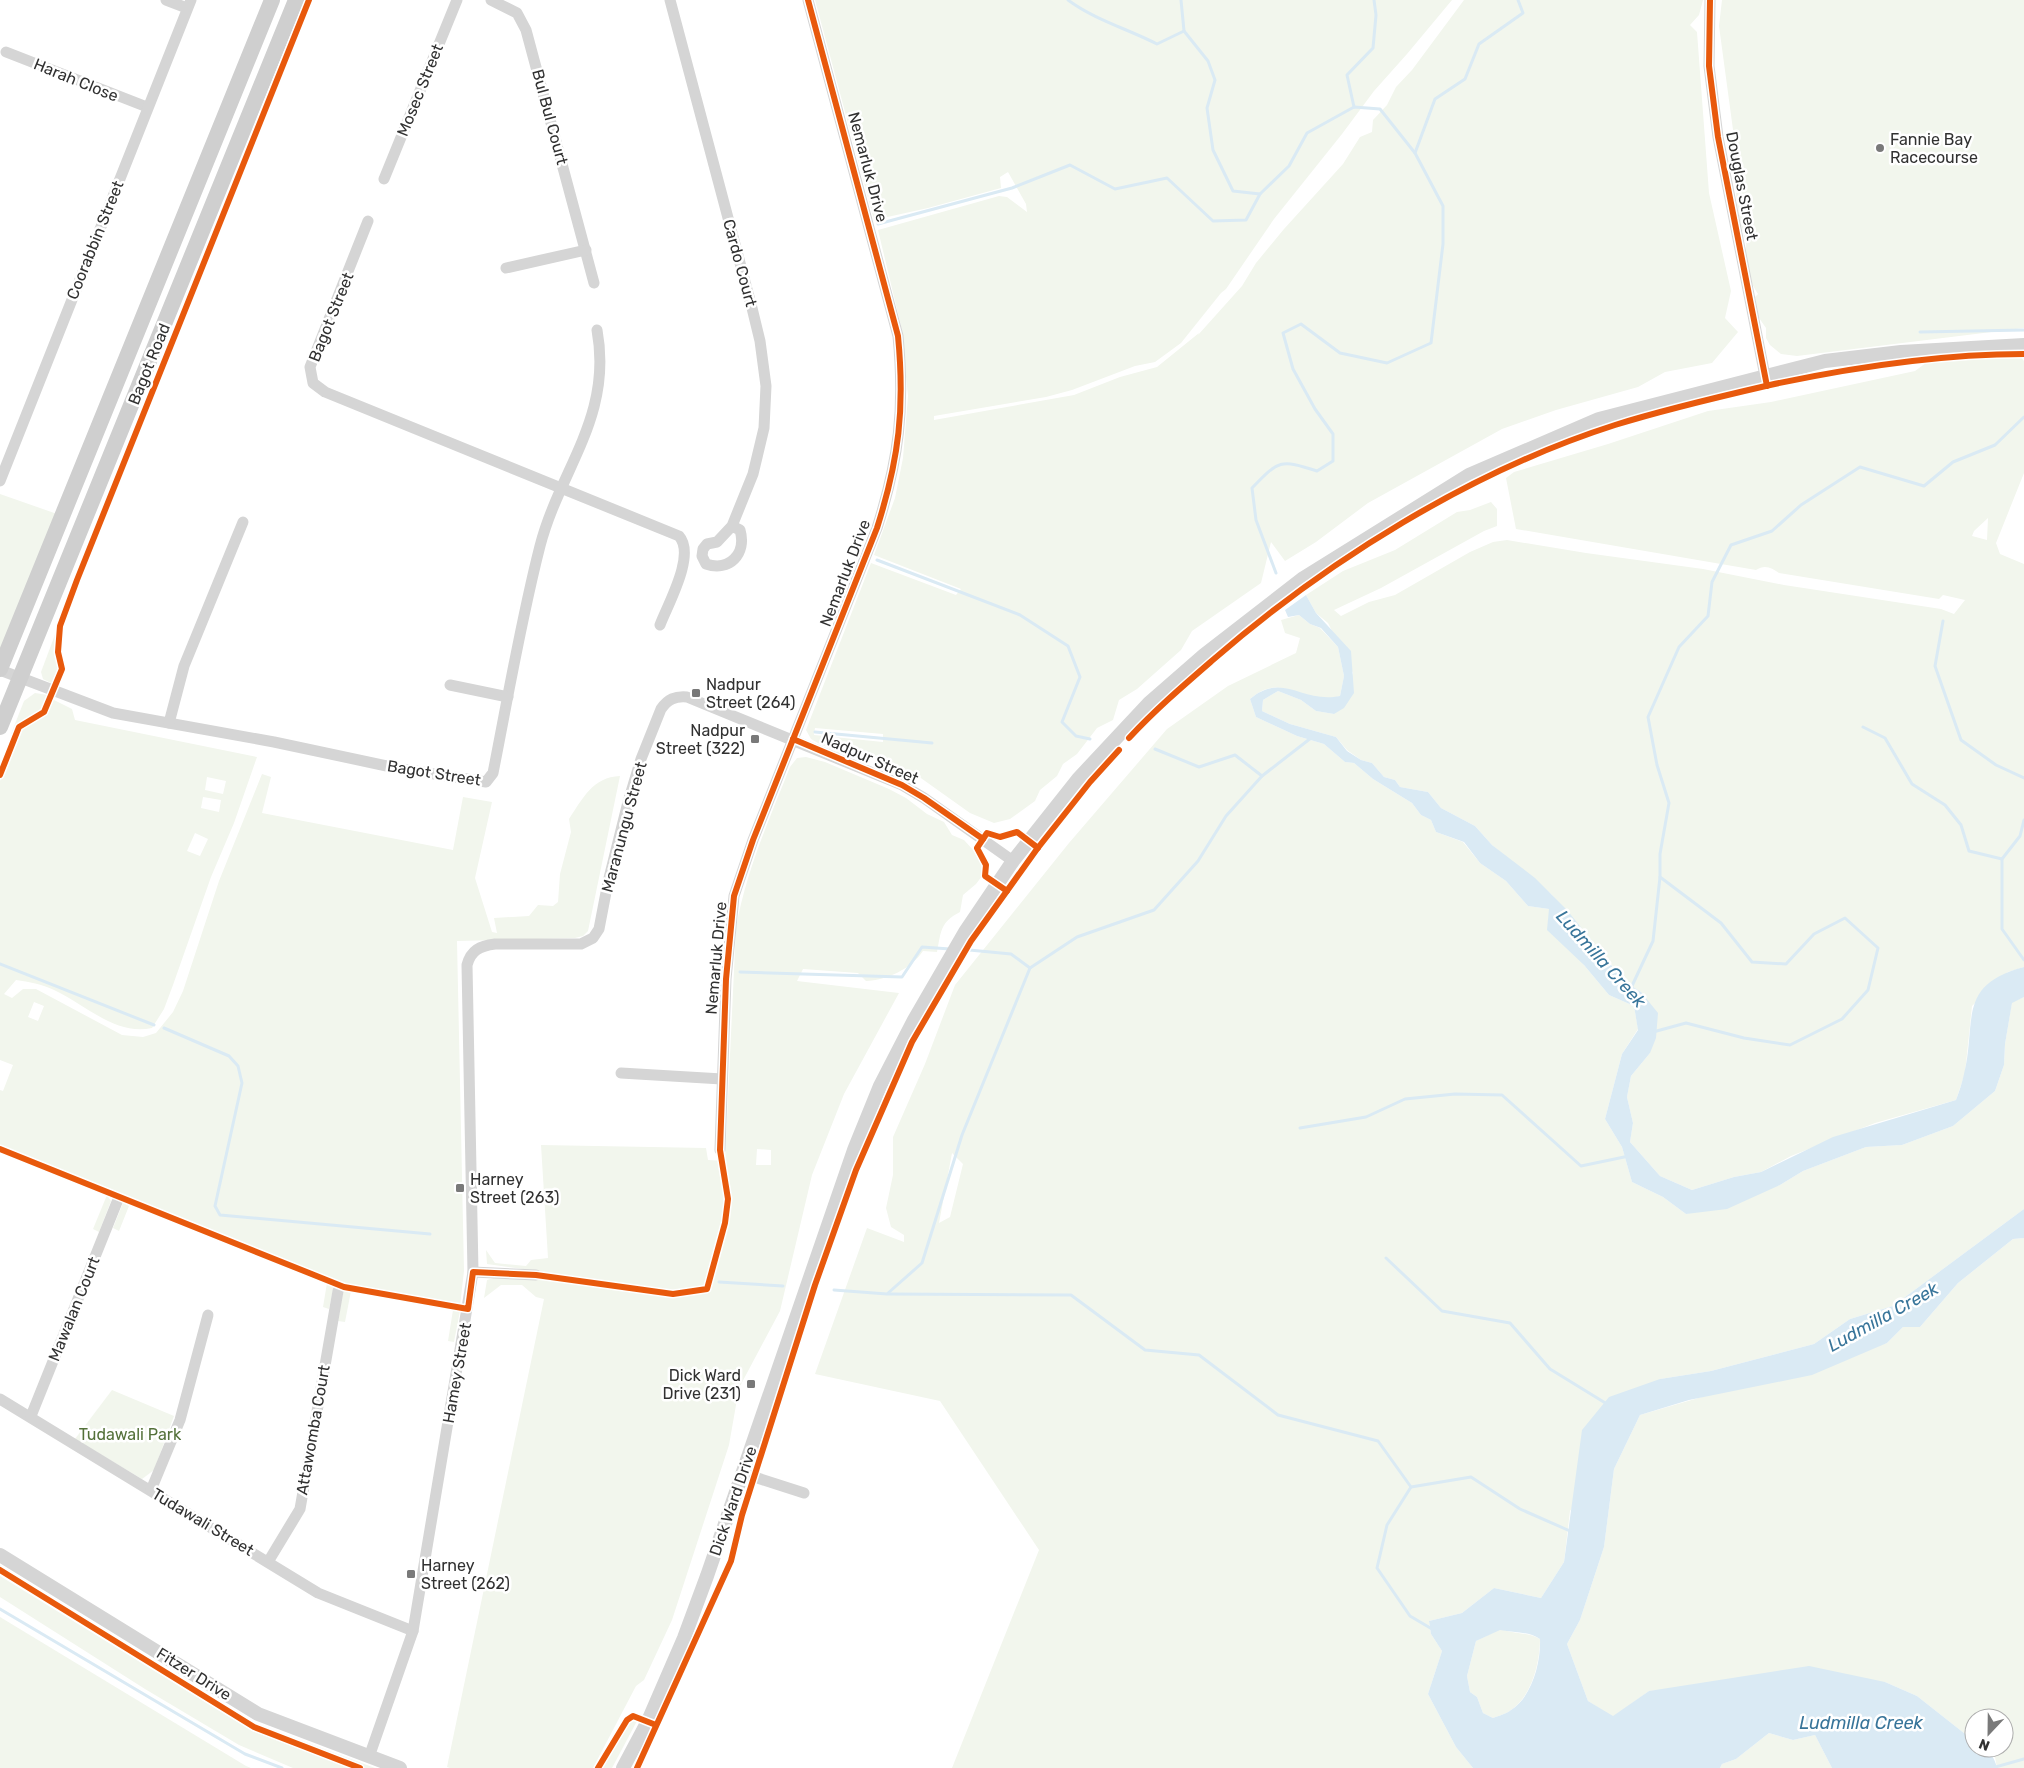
<svg xmlns="http://www.w3.org/2000/svg" width="2024" height="1768" viewBox="0 0 2024 1768" font-family="Rubik,sans-serif">
	<style>
		.green { fill: #f2f6ed; fill-rule: evenodd }
		.water { fill: #daeaf4; fill-rule: evenodd }
		.lines { fill: none; stroke-linecap: round; stroke-linejoin: round }
		.stream { stroke: #daeaf4; stroke-width: 3 }
		.minor { stroke: #d5d5d5; stroke-width: 11 }
		.tertiary { stroke: #d5d5d5; stroke-width: 14 }
		.secondary { stroke: #cfcfcf; stroke-width: 16 }
		.cycleway-casing { stroke: #fff; stroke-width: 9 }
		.cycleway { stroke: #e8590c; stroke-width: 6 }
		.poi-dot { fill: #797979; stroke: #fff; stroke-width: 2 }
		.labels { text-anchor: middle; dominant-baseline: central; stroke-width: 5; stroke-linejoin: round; paint-order: stroke }
		.street-label { font-size: 16px; fill: #313131; stroke: #fff }
		.poi-label { font-size: 16px; fill: #313131; stroke: #fff; text-anchor: start }
		.park-label { font-size: 16px; fill: #54713a; stroke: #fff }
		.water-label { font-size: 18px; font-style: italic; fill: #38759a; stroke: #fff }
	</style>
	<rect width="100%" height="100%" fill="#fff"/>
	<!-- green -->
	<g class="green">
		<path d="M 815,0 L 1452,0 L 1407,54 L 1374,91 L 1342,134 L 1274,219 L 1226,289 L 1221,293 L 1181,343 L 1155,362 L 1135,366 L 1072,390 L 1046,397 L 934,416 L 934,420 L 1074,395 L 1120,377 L 1157,367 L 1199,333 L 1198,335 L 1242,286 L 1256,263 L 1284,229 L 1343,164 L 1360,137 L 1372,132 L 1373,120 L 1387,105 L 1396,87 L 1412,70 L 1464,0 L 1703,0 L 1699,15 L 1690,25 L 1697,32 L 1709,193 L 1731,291 L 1725,318 L 1738,332 L 1712,363 L 1665,372 L 1638,387 L 1556,410 L 1502,429 L 1368,503 L 1316,542 L 1285,561 L 1271,542 L 1261,583 L 1192,631 L 1181,650 L 1137,689 L 1119,700 L 1113,720 L 1097,728 L 1077,754 L 1063,764 L 1057,776 L 1040,790 L 1035,801 L 1010,819 L 994,823 L 970,813 L 918,776 L 889,767 L 882,758 L 863,757 L 851,759 L 818,743 L 811,739 L 806,730 L 871,563 L 956,595 L 961,589 L 874,555 L 895,498 L 903,458 L 908,396 L 901,326 L 878,230 L 999,196 L 1007,197 L 1027,212 L 1026,204 L 1008,172 L 1000,177 L 1001,188 L 928,208 L 874,220 ZM 815,728 L 883,734 L 883,742 L 814,735 Z"/>
		<path d="M 1722,0 L 2024,0 L 2024,328 L 1797,356 L 1781,354 L 1770,345 L 1766,338 L 1766,328 L 1757,315 L 1755,297 L 1758,294 C 1751,283 1744,268 1744,254 C 1744,250 1747,247 1746,243 C 1741,226 1737,210 1736,193 L 1741,189 L 1719,26 Z"/>
		<path d="M 2021,350 L 2021,357 L 2024,361 L 2024,473 L 1996,543 L 2000,554 L 2024,564 L 2024,967 L 2008,972 L 1972,1006 L 1965,1073 L 1956,1100 L 1875,1123 L 1791,1156 L 1761,1172 L 1734,1177 L 1692,1190 L 1660,1176 L 1630,1142 L 1633,1123 L 1627,1097 L 1631,1076 L 1650,1053 L 1641,992 L 1624,981 L 1601,951 L 1551,894 L 1492,845 L 1475,826 L 1441,808 L 1428,792 L 1400,787 L 1395,780 L 1384,777 L 1372,763 L 1361,760 L 1347,750 L 1336,737 L 1290,724 L 1262,711 L 1263,700 L 1278,691 L 1301,700 L 1316,711 L 1334,714 L 1353,673 L 1328,623 L 1316,613 L 1306,595 L 1343,571 L 1395,550 L 1457,512 L 1470,510 L 1491,502 L 1497,509 L 1497,526 L 1484,531 L 1381,588 L 1334,610 L 1341,616 L 1369,602 L 1395,595 L 1470,552 L 1493,542 L 1507,540 L 1586,553 L 1703,569 L 1784,585 L 1941,609 L 1954,614 L 1965,600 L 1943,595 L 1939,599 L 1779,573 C 1772,568 1765,564 1756,570 L 1516,529 L 1506,478 L 1514,472 L 1608,444 L 1708,411 L 1771,402 L 1915,371 L 1934,357 ZM 1988,518 L 1987,540 L 1972,536 L 1974,531 Z"/>
		<polygon points="0,494 60,515 0,662"/>
		<path d="M 1299,615 L 1310,624 L 1320,628 L 1338,647 L 1344,676 L 1340,696 C 1335,697 1329,699 1324,699 C 1292,699 1281,673 1250,699 L 1256,717 L 1297,736 L 1324,744 L 1345,762 L 1354,763 L 1373,779 L 1412,803 L 1421,815 L 1431,820 L 1436,832 L 1463,842 L 1480,863 L 1506,881 L 1528,906 L 1549,909 L 1584,965 L 1609,995 L 1634,1006 L 1638,1029 L 1622,1054 L 1605,1119 L 1622,1147 L 1632,1182 L 1663,1197 L 1686,1214 L 1780,1185 L 1803,1171 L 1866,1147 L 1902,1145 L 1953,1126 L 1995,1091 L 2004,1065 L 2005,1044 L 2012,1002 L 2024,997 L 2024,1209 L 1893,1306 L 1850,1319 L 1814,1344 L 1711,1371 L 1660,1379 L 1570,1511 L 1564,1562 L 1541,1598 L 1494,1588 L 1462,1613 L 1429,1621 L 1431,1634 L 1442,1651 L 1428,1694 L 1456,1747 L 1473,1768 L 952,1768 L 1039,1550 L 940,1401 L 815,1374 L 867,1228 L 904,1242 L 904,1235 L 891,1227 L 886,1208 L 893,1175 L 893,1137 L 925,1064 L 955,985 L 1069,843 L 1167,729 L 1228,686 L 1296,653 L 1300,638 L 1285,633 L 1281,620 ZM 952,1153 L 963,1164 L 950,1217 L 939,1223 Z"/>
		<polygon points="56,632 58,633 57,653 59,668 53,684 43,679 41,672"/>
		<polygon points="35,693 48,695 42,711 17,726 14,735 11,734 24,701"/>
		<path d="M 52,699 L 72,709 L 75,720 L 257,757 L 234,823 L 211,877 L 173,985 L 164,1009 L 152,1028 C 115,1036 85,1004 54,990 C 42,984 29,982 16,980 L 4,994 L 12,998 L 23,989 L 36,989 L 122,1035 L 143,1037 L 156,1033 L 173,1012 L 183,991 L 219,881 L 262,774 L 271,777 L 262,813 L 453,850 L 463,797 L 492,802 L 475,878 L 492,932 L 497,933 L 494,918 L 529,916 L 538,905 L 553,906 L 558,902 L 560,874 L 571,832 L 569,819 C 583,798 593,777 620,776 L 588,931 L 583,936 L 575,938 L 457,941 L 464,1271 L 460,1306 L 344,1285 L 0,1146 L 0,1090 L 3,1091 L 13,1065 L 0,1060 L 0,781 L 22,726 L 46,712 ZM 207,777 L 226,781 L 223,794 L 205,790 ZM 203,797 L 221,800 L 219,812 L 201,808 ZM 195,833 L 208,839 L 200,856 L 187,851 ZM 34,1002 L 44,1006 L 38,1021 L 28,1017 Z"/>
		<path d="M 806,757 L 825,762 L 889,789 L 906,798 L 927,814 L 944,822 L 952,835 L 964,840 L 974,851 L 985,872 L 976,884 L 963,895 L 960,912 C 940,922 941,932 937,952 L 923,951 C 911,969 887,980 866,981 L 858,973 L 803,969 L 797,981 L 899,993 L 844,1094 L 812,1175 L 780,1311 L 739,1388 L 729,1445 L 672,1620 L 644,1680 L 636,1686 L 593,1768 L 450,1768 L 447,1767 L 544,1299 L 536,1297 L 522,1285 L 501,1285 L 484,1298 L 487,1280 L 523,1269 L 487,1264 L 486,1250 L 495,1263 L 526,1266 L 531,1260 L 548,1258 L 541,1145 L 706,1148 L 708,1160 L 725,1161 L 736,928 C 746,871 769,820 790,767 L 797,758 ZM 757,1149 L 771,1150 L 771,1165 L 756,1165 Z"/>
		<polygon points="107,1195 111,1201 99,1232 93,1229"/>
		<polygon points="123,1203 129,1206 119,1231 113,1228"/>
		<polygon points="2024,1238 2024,1768 1997,1768 1995,1757 1983,1748 2004,1748 2004,1718 1974,1718 1974,1741 1917,1696 1885,1682 1649,1691 1613,1717 1588,1701 1567,1644 1580,1620 1604,1547 1614,1469 1640,1415 1887,1343 1903,1327 1920,1327 1958,1283 2013,1239"/>
		<polygon points="327,1283 351,1291 345,1322 338,1321 343,1291 333,1289 329,1309 323,1307"/>
		<polygon points="453,1310 460,1311 454,1342 448,1341"/>
		<polygon points="112,1390 174,1416 154,1470 142,1479 75,1439"/>
		<polygon points="0,1565 255,1723 375,1768 361,1768 254,1727 0,1570"/>
		<polygon points="0,1576 252,1731 350,1768 293,1768 239,1745 145,1689 0,1597"/>
		<polygon points="0,1617 246,1766 251,1768 0,1768"/>
		<path d="M 1500,1629 C 1514,1634 1527,1632 1540,1639 C 1540,1662 1532,1696 1511,1710 C 1506,1714 1498,1716 1493,1718 L 1483,1713 L 1477,1697 L 1470,1692 L 1467,1676 L 1476,1641 Z"/>
		<polygon points="632,1719 637,1721 612,1768 600,1768 612,1745"/>
		<polygon points="1769,1733 1793,1740 1815,1735 1832,1768 1720,1768 1722,1764 1736,1759"/>
	</g>
	<!-- water -->
	<g class="water">
		<path d="M 1306,595 L 1316,613 L 1351,651 L 1354,693 L 1344,708 L 1334,714 L 1316,711 L 1301,700 L 1278,691 L 1263,700 L 1262,711 L 1290,724 L 1336,737 L 1347,751 L 1361,760 L 1372,763 L 1384,777 L 1395,780 L 1400,787 L 1428,792 L 1441,808 L 1475,826 L 1492,845 L 1535,878 L 1567,910 L 1624,981 L 1641,992 L 1658,1013 L 1656,1038 L 1650,1053 L 1631,1076 L 1627,1097 L 1633,1123 L 1630,1142 L 1660,1176 L 1692,1190 L 1734,1177 L 1761,1172 L 1833,1137 L 1956,1100 C 1959,1092 1962,1083 1964,1074 C 1977,1022 1956,985 2024,967 L 2024,997 L 2012,1003 L 2005,1044 L 2004,1065 L 1995,1091 L 1953,1126 L 1902,1145 L 1866,1147 L 1803,1171 L 1780,1185 L 1727,1209 L 1686,1214 L 1663,1197 L 1632,1182 L 1622,1147 L 1605,1119 L 1622,1054 L 1638,1030 L 1634,1006 L 1609,995 L 1584,965 L 1547,930 L 1549,909 L 1528,906 L 1506,881 L 1480,863 L 1464,842 L 1436,832 L 1431,820 L 1421,815 L 1412,803 L 1373,779 L 1354,763 L 1345,762 L 1324,744 L 1297,736 L 1256,717 L 1250,699 C 1283,671 1302,704 1340,696 L 1344,676 L 1338,647 L 1321,628 L 1310,624 L 1299,615 L 1288,617 L 1285,610 Z"/>
		<path d="M 2024,1209 L 2024,1238 L 2013,1239 L 1958,1283 L 1920,1327 L 1903,1327 L 1887,1343 L 1812,1375 L 1689,1400 L 1640,1415 L 1614,1469 L 1604,1547 L 1580,1620 L 1567,1644 L 1588,1701 L 1613,1716 L 1649,1691 L 1809,1666 L 1885,1682 L 1917,1696 L 1974,1741 L 1974,1748 C 1988,1748 1994,1755 1997,1768 L 1832,1768 L 1815,1735 L 1793,1740 L 1769,1733 L 1736,1759 L 1722,1764 L 1720,1768 L 1473,1768 L 1456,1747 L 1428,1694 L 1442,1651 L 1431,1634 L 1429,1621 L 1462,1613 L 1494,1588 L 1541,1598 L 1564,1562 L 1582,1430 L 1609,1397 L 1660,1379 L 1711,1371 L 1814,1344 L 1850,1319 L 1893,1306 ZM 1500,1630 C 1514,1633 1528,1631 1540,1639 C 1541,1662 1532,1697 1511,1710 C 1506,1714 1498,1716 1493,1718 L 1483,1713 L 1477,1697 L 1470,1692 L 1467,1676 L 1476,1641 Z"/>
	</g>
	<g class="lines">
		<!-- stream -->
		<g class="stream">
			<path d="M 1068,0 C 1095,20 1128,29 1157,44 L 1184,31"/>
			<path d="M 1181,0 L 1184,31 L 1208,61 L 1215,80 L 1207,108 L 1213,150 L 1233,191 L 1260,194 L 1289,166 L 1307,133 L 1354,107 L 1380,109 L 1415,153 L 1443,206 L 1443,244 L 1431,343 L 1387,363 L 1340,353 L 1301,324 L 1283,333 L 1293,369 L 1315,409 L 1333,434 L 1333,461 L 1317,471 C 1280,459 1279,460 1252,488 L 1256,520 L 1276,573"/>
			<polyline points="1354,107 1347,75 1373,48 1376,15 1374,0"/>
			<polyline points="1415,153 1435,99 1465,79 1479,44 1523,13 1518,0"/>
			<polyline points="878,224 1012,188 1070,165 1115,189 1167,178 1213,221 1246,220 1260,194"/>
			<polyline points="1920,332 2024,330"/>
			<polyline points="877,560 1020,615 1068,646 1080,677 1062,722 1076,736 1090,739"/>
			<polyline points="1943,621 1935,666 1961,740 1996,765 2024,778"/>
			<polyline points="1863,727 1885,738 1912,784 1945,805 1961,825 1969,851 2002,859"/>
			<polyline points="815,732 932,743"/>
			<polyline points="1155,749 1199,767 1235,755 1262,776"/>
			<polyline points="2024,820 2020,836 2002,859 2002,929 2024,960"/>
			<polyline points="959,949 1011,954 1030,968"/>
			<polyline points="0,964 154,1025"/>
			<polyline points="740,972 902,977 922,947 950,949"/>
			<polyline points="1631,988 1653,941 1660,877 1660,854 1669,803 1657,765 1648,717 1679,647 1708,616 1712,582 1731,545 1772,531 1801,505 1860,467 1924,486 1953,462 1995,445 2024,417"/>
			<polyline points="164,1028 229,1056 238,1066 242,1083 215,1206 220,1215 430,1234"/>
			<polyline points="1653,1032 1686,1023 1744,1038 1790,1045 1842,1019 1868,990 1878,948 1845,918 1814,934 1786,964 1752,962 1721,923 1660,877"/>
			<polyline points="1300,1128 1366,1117 1405,1099 1455,1094 1502,1095 1581,1166 1629,1156"/>
			<polyline points="1386,1258 1442,1311 1510,1323 1550,1369 1607,1404"/>
			<polyline points="719,1282 783,1286"/>
			<polyline points="834,1290 887,1294 922,1263 962,1135 1030,968 1077,937 1154,910 1198,861 1226,816 1262,776 1311,738"/>
			<polyline points="888,1294 1071,1295 1145,1350 1199,1355 1278,1415 1378,1441 1411,1487 1387,1525 1377,1568 1410,1616 1432,1629"/>
			<polyline points="1411,1487 1471,1477 1520,1509 1570,1531"/>
			<polyline points="0,1609 245,1754 282,1768"/>
			<polyline points="1992,1768 2024,1759"/>
		</g>
		<!-- minor -->
		<g class="minor">
			<polyline points="166,0 187,8"/>
			<polyline points="491,0 517,13 526,30 594,283"/>
			<path d="M 670,0 L 752,308 L 760,341 L 766,386 L 764,428 L 753,474 L 732,526 L 717,542 L 707,544 L 703,549 L 702,556 L 706,564 C 729,572 747,554 740,530 L 732,526"/>
			<polyline points="1710,0 1709,66 1718,137 1765,376"/>
			<polyline points="6,52 147,107"/>
			<polyline points="384,179 457,0"/>
			<path d="M 368,221 L 310,367 L 313,383 L 325,392 L 679,536 C 696,555 668,604 660,625"/>
			<polyline points="506,268 586,250"/>
			<polyline points="0,481 191,0"/>
			<path d="M 0,670 L 113,713 L 274,742 L 396,768 L 486,782 L 493,773 C 508,697 521,620 540,546 C 560,469 613,417 597,330"/>
			<polyline points="450,685 508,697"/>
			<polyline points="169,723 184,666 243,522"/>
			<polyline points="621,1073 722,1079"/>
			<path d="M 720,1150 L 726,979 L 734,896 L 753,840 L 877,528 C 899,459 905,408 898,336 L 808,0"/>
			<polyline points="473,1272 536,1275"/>
			<polyline points="0,1399 318,1593 413,1631"/>
			<polyline points="31,1416 117,1202"/>
			<polyline points="742,1473 804,1493"/>
			<polyline points="151,1490 180,1420 208,1315"/>
			<polyline points="268,1562 300,1509 338,1291"/>
			<path d="M 369,1757 L 413,1631 L 473,1272 L 467,965 C 471,950 480,946 495,944 L 581,944 L 593,938 L 599,929 L 608,882 L 628,802 L 641,759 L 661,709 C 668,699 675,696 687,697 L 902,785 L 924,798 L 1013,861"/>
		</g>
		<!-- tertiary -->
		<g class="tertiary">
			<polyline points="0,1555 258,1714 400,1768"/>
			<polyline points="623,1768 648,1721 684,1638 707,1576 854,1150 880,1086 914,1020 965,932 1013,861 1078,779 1149,703 1204,655 1302,579 1469,475 1599,419 1825,361 1901,352 2024,345"/>
		</g>
		<!-- secondary -->
		<g class="secondary">
			<polyline points="0,669 272,0"/>
			<polyline points="0,727 296,0"/>
		</g>
		<defs>
			<g id="cycleway">
				<polyline points="1710,0 1709,66 1718,137 1767,386"/>
				<path d="M 1129,738 C 1156,709 1184,685 1214,659 C 1327,561 1471,471 1615,425 C 1666,409 1718,397 1770,385 C 1854,367 1938,354 2024,354"/>
				<polyline points="793,739 902,785 924,798 983,839"/>
				<polyline points="0,775 19,727 44,712 62,669 58,652 60,626 77,580 309,0"/>
				<polyline points="1007,891 985,876 986,865 977,848 987,833 1000,837 1017,832 1038,848"/>
				<path d="M 0,1149 L 344,1287 L 468,1309 L 473,1272 L 536,1275 L 673,1294 L 707,1289 L 725,1223 L 728,1199 L 720,1150 L 726,979 L 734,896 L 753,840 L 877,528 C 899,459 905,408 898,336 L 808,0"/>
				<polyline points="0,1570 254,1727 360,1768"/>
				<polyline points="598,1768 627,1720 633,1716 656,1725"/>
				<polyline points="637,1768 731,1561 742,1515 815,1285 856,1170 912,1042 971,941 1037,849 1090,782 1119,750"/>
			</g>
		</defs>
		<!-- cycleway casing -->
		<use href="#cycleway" class="cycleway-casing"/>
		<!-- cycleway -->
		<use href="#cycleway" class="cycleway"/>
	</g>
	<!-- markers -->
	<g class="poi-dot">
		<circle cx="1880" cy="148" r="5"/>
		<rect x="691" y="688" width="10" height="10" rx="2.5"/>
		<rect x="750" y="734" width="10" height="10" rx="2.5"/>
		<rect x="455" y="1183" width="10" height="10" rx="2.5"/>
		<rect x="746" y="1379" width="10" height="10" rx="2.5"/>
		<rect x="406" y="1569" width="10" height="10" rx="2.5"/>
	</g>
	<g class="labels">
		<!-- street labels -->
		<g class="street-label">
			<text transform="translate(76 80) rotate(22)">Harah Close</text>
			<text transform="translate(420 90) rotate(-68)">Mosec Street</text>
			<text transform="translate(550 117) rotate(75)">Bul Bul Court</text>
			<text transform="translate(868 167) rotate(75)">Nemarluk Drive</text>
			<text transform="translate(1742 186) rotate(79)">Douglas Street</text>
			<text transform="translate(95 240) rotate(-68)">Coorabbin Street</text>
			<text transform="translate(740 263) rotate(75)">Cardo Court</text>
			<text transform="translate(331 317) rotate(-68)">Bagot Street</text>
			<text transform="translate(149 364) rotate(-68)">Bagot Road</text>
			<text transform="translate(845 573) rotate(-69)">Nemarluk Drive</text>
			<text transform="translate(870 758) rotate(24)">Nadpur Street</text>
			<text transform="translate(434 773) rotate(9)">Bagot Street</text>
			<text transform="translate(624 827) rotate(-75)">Maranungu Street</text>
			<text transform="translate(716 958) rotate(-85)">Nemarluk Drive</text>
			<text transform="translate(74 1309) rotate(-68)">Mawalan Court</text>
			<text transform="translate(457 1373) rotate(-80)">Hamey Street</text>
			<text transform="translate(313 1430) rotate(-80)">Attawomba Court</text>
			<text transform="translate(733 1501) rotate(-71)">Dick Ward Drive</text>
			<text transform="translate(203 1522) rotate(31)">Tudawali Street</text>
			<text transform="translate(194 1674) rotate(32)">Fitzer Drive</text>
		</g>
		<!-- poi labels -->
		<g class="poi-label">
			<text x="1890" y="139">Fannie Bay<tspan x="1890" dy="18">Racecourse</tspan></text>
			<text x="706" y="684">Nadpur<tspan x="706" dy="18">Street (264)</tspan></text>
			<text x="745" y="730" text-anchor="end">Nadpur<tspan x="745" dy="18">Street (322)</tspan></text>
			<text x="470" y="1179">Harney<tspan x="470" dy="18">Street (263)</tspan></text>
			<text x="741" y="1375" text-anchor="end">Dick Ward<tspan x="741" dy="18">Drive (231)</tspan></text>
			<text x="421" y="1565">Harney<tspan x="421" dy="18">Street (262)</tspan></text>
		</g>
		<!-- park labels -->
		<g class="park-label">
			<text x="130" y="1434">Tudawali Park</text>
		</g>
		<!-- water labels -->
		<g class="water-label">
			<text transform="translate(1601 959) rotate(48)">Ludmilla Creek</text>
			<text transform="translate(1883 1317) rotate(-29)">Ludmilla Creek</text>
			<text x="1861" y="1723">Ludmilla Creek</text>
		</g>
	</g>
	<!-- north arrow -->
	<g transform="translate(1989 1733) rotate(202)"><circle r="24" fill="#ffffff" stroke="#adadad"/>
	<path d="M0-4L9 19L0 12L-9 19Z" fill="#797979"/>
	<text y="-8" font-size="14" font-weight="bold" text-anchor="middle" fill="#313131">N</text>
	</g>
</svg>
